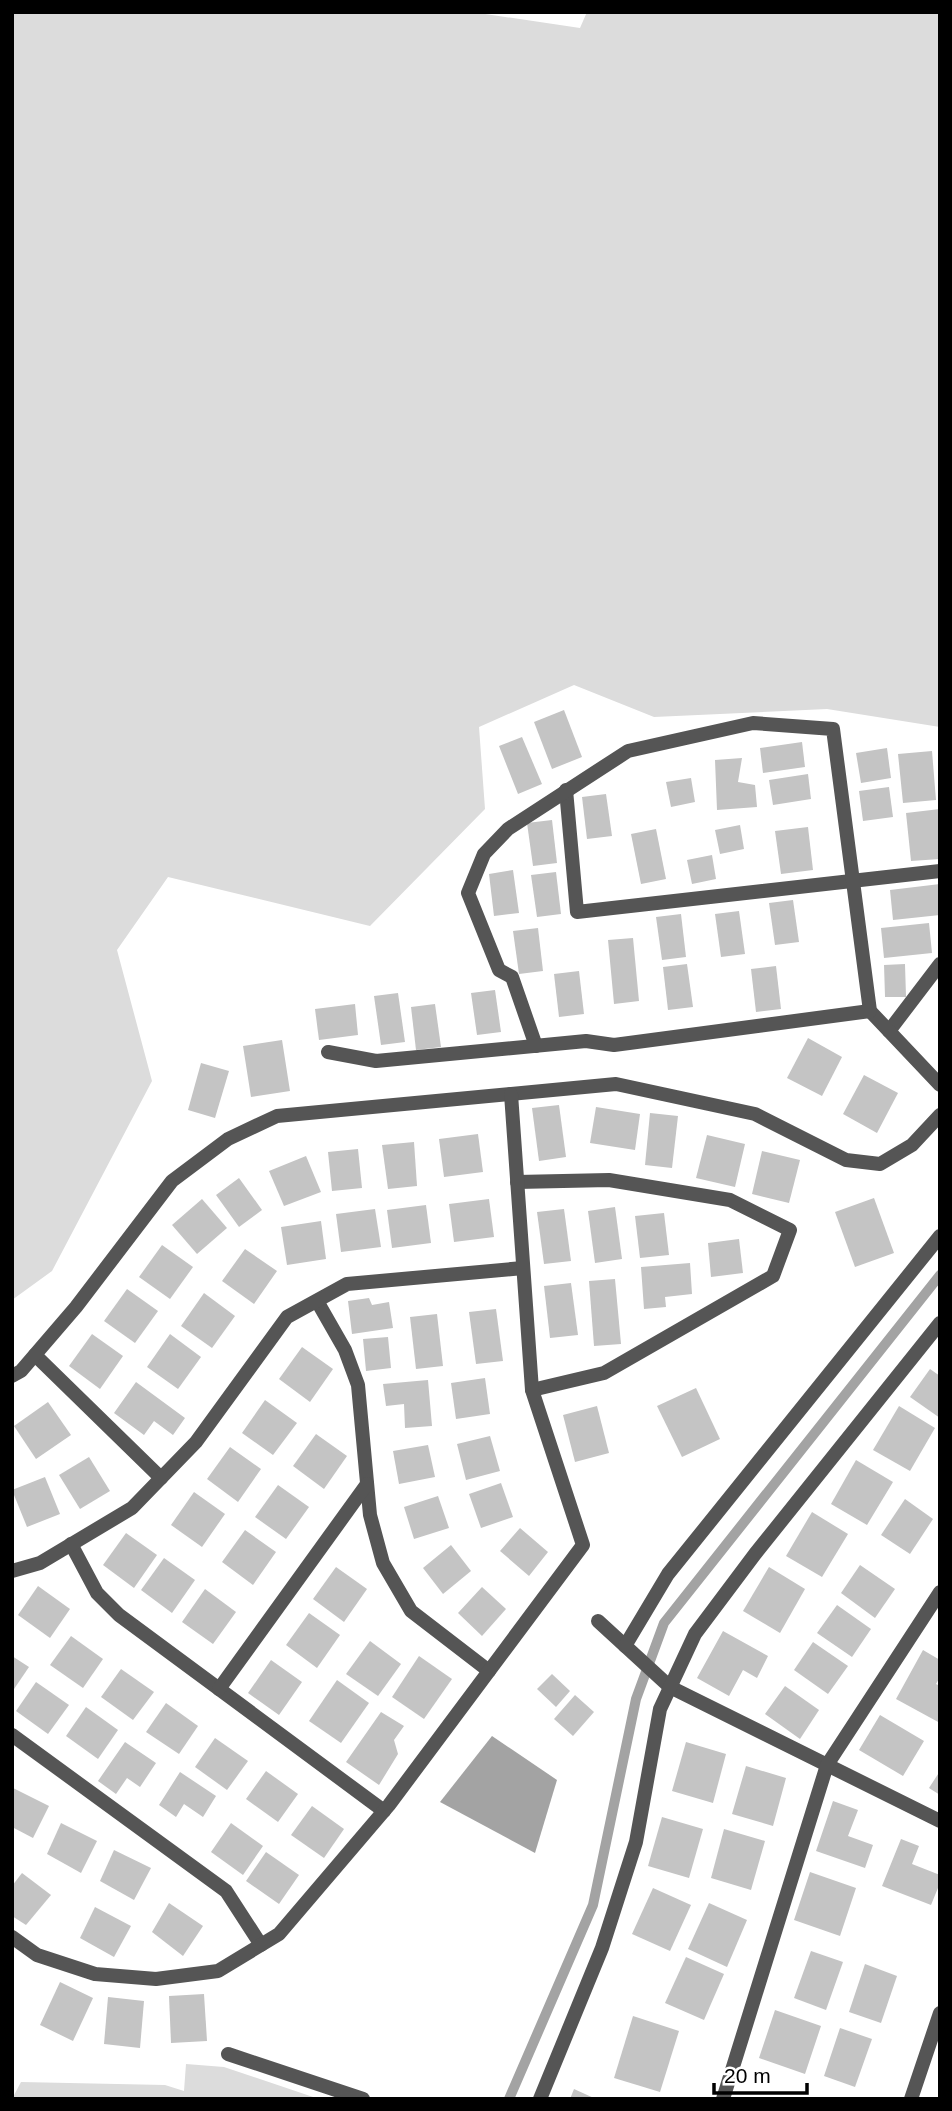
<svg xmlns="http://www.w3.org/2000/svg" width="952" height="2111" viewBox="0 0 952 2111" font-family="Arial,sans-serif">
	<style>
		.green { fill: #dcdcdc }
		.water { fill: #a3a3a3 }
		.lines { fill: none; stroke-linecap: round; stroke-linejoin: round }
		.stream { stroke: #a3a3a3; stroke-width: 10 }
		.building { fill: #c4c4c4 }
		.minor { stroke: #555; stroke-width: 14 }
	</style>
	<rect width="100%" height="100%" fill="#fff"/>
	<!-- green -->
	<g class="green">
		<polygon points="12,12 472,12 580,28 587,12 940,12 940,727 827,709 654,717 574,685 479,727 485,809 370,926 168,877 117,950 152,1081 52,1271 12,1300"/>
		<polygon points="186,2064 224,2067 319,2099 12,2099 21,2082 165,2085 184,2091"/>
	</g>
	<!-- water -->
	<polygon class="water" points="492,1736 557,1780 535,1853 440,1802"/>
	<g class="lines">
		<!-- stream -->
		<polyline class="stream" points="509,2099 593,1905 636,1699 664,1623 940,1275"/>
	</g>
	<!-- building -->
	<g class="building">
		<polygon points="564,710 582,757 552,769 534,722"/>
		<polygon points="522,737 542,784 518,794 499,746"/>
		<polygon points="802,742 805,767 763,773 760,748"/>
		<polygon points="887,748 891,778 861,783 856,753"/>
		<polygon points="932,751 936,800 903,803 898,754"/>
		<polygon points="742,758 738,782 755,785 757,807 717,810 715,760"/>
		<polygon points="808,774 811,799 773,805 769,780"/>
		<polygon points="691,778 695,802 671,807 666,782"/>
		<polygon points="889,787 893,817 863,821 859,791"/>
		<polygon points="606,794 612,836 587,839 582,797"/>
		<polygon points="940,809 940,859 911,861 906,813"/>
		<polygon points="552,820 557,863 533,866 527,823"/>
		<polygon points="740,825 744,849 720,854 715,830"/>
		<polygon points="808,827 813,870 781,874 775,831"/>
		<polygon points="656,829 666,879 641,884 631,834"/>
		<polygon points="712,855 716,879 692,884 687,860"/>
		<polygon points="513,870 519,913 494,916 489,874"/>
		<polygon points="556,872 561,914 537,917 531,875"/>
		<polygon points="940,884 940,915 893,920 890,890"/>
		<polygon points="793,900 799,942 775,945 769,903"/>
		<polygon points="739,911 745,954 721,957 715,914"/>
		<polygon points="681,914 686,957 662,960 656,917"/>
		<polygon points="929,923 932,953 884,958 881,928"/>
		<polygon points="538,928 543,971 519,974 513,931"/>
		<polygon points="633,938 639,1001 614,1004 608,940"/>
		<polygon points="687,964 693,1007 668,1010 663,967"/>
		<polygon points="905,964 906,997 885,997 884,965"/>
		<polygon points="776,966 781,1009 756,1012 751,969"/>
		<polygon points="579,971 584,1014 559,1017 554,974"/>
		<polygon points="495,990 501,1032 477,1035 471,993"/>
		<polygon points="398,993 405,1042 381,1045 374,996"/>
		<polygon points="355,1004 358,1035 319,1040 315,1009"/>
		<polygon points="435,1004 441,1047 416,1050 411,1007"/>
		<polygon points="808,1038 842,1057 822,1096 787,1078"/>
		<polygon points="282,1040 290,1091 251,1097 243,1046"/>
		<polygon points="201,1063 229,1071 215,1118 188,1110"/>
		<polygon points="864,1075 898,1093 877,1133 843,1114"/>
		<polygon points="559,1105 566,1157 539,1161 532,1108"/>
		<polygon points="596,1107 640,1114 635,1150 590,1143"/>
		<polygon points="650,1113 678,1116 672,1168 645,1165"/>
		<polygon points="478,1134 483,1172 444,1177 439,1139"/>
		<polygon points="707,1135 745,1144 735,1187 696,1178"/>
		<polygon points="414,1142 417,1186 388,1189 382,1145"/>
		<polygon points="358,1149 362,1188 332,1191 328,1152"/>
		<polygon points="762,1151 800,1160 789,1203 752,1194"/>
		<polygon points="306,1156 321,1192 284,1206 269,1171"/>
		<polygon points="239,1178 262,1210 239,1227 216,1195"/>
		<polygon points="874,1198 894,1253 855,1267 835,1212"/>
		<polygon points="202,1199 227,1228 197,1254 172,1225"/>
		<polygon points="489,1199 494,1237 454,1242 449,1204"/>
		<polygon points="426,1205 431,1243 392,1248 387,1210"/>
		<polygon points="615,1207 622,1259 595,1263 588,1211"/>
		<polygon points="375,1209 381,1247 341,1252 336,1214"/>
		<polygon points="564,1209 571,1261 544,1264 537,1212"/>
		<polygon points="664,1213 669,1255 640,1258 635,1216"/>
		<polygon points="321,1221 326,1259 287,1265 281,1227"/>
		<polygon points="739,1239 743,1273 711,1277 708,1243"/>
		<polygon points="162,1245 193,1267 170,1299 139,1277"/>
		<polygon points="245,1249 277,1271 254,1304 222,1281"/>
		<polygon points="690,1263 692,1294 665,1297 666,1307 644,1309 641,1267"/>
		<polygon points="615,1279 621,1344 594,1346 589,1281"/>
		<polygon points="571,1283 578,1335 550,1338 544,1286"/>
		<polygon points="127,1289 158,1311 135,1343 104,1321"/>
		<polygon points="204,1293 235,1316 212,1348 181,1326"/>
		<polygon points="369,1298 372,1305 389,1302 393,1328 352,1334 348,1301"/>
		<polygon points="496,1309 503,1361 476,1364 469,1312"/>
		<polygon points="437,1314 443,1366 416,1369 410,1317"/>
		<polygon points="92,1334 123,1356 100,1389 69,1366"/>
		<polygon points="170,1334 201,1357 178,1389 147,1367"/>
		<polygon points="388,1337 391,1368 366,1371 363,1339"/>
		<polygon points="302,1347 333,1369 310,1402 279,1379"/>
		<polygon points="930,1369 940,1376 940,1418 910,1397"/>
		<polygon points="485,1378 490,1414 456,1419 451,1383"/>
		<polygon points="428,1380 432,1426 405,1428 404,1404 386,1406 383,1384"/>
		<polygon points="136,1382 185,1418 173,1435 154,1421 144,1435 114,1413"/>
		<polygon points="696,1388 720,1439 682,1457 657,1406"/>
		<polygon points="265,1400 297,1423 273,1455 242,1433"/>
		<polygon points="48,1402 71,1435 36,1459 14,1426"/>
		<polygon points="597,1406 609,1453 575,1462 563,1415"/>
		<polygon points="899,1406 935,1428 910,1471 873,1450"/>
		<polygon points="316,1434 347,1456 324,1489 293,1466"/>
		<polygon points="490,1436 500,1471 466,1480 457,1444"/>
		<polygon points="428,1445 435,1477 399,1484 393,1451"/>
		<polygon points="230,1447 261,1469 238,1502 207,1479"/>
		<polygon points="89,1457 110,1491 80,1509 59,1475"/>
		<polygon points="856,1460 893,1482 867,1525 831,1504"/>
		<polygon points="45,1477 60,1514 27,1527 12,1490"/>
		<polygon points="501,1483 513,1517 481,1528 469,1494"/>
		<polygon points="278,1485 309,1507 286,1539 255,1517"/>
		<polygon points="194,1492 225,1514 202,1547 171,1525"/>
		<polygon points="438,1496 449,1528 414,1539 404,1507"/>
		<polygon points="905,1499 933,1519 910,1554 881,1535"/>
		<polygon points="812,1512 848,1534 822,1577 786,1556"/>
		<polygon points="520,1528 548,1552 529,1576 500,1551"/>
		<polygon points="245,1530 276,1552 253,1585 222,1562"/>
		<polygon points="126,1533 157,1555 134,1588 103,1565"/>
		<polygon points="451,1545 471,1571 443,1594 423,1568"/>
		<polygon points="164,1558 195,1580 172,1613 141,1590"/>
		<polygon points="860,1565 895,1589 875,1618 841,1593"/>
		<polygon points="336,1567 367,1589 344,1622 313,1599"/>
		<polygon points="769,1567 805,1589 780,1633 743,1611"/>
		<polygon points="38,1586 70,1609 50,1638 18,1615"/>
		<polygon points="482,1587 506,1609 482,1636 458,1613"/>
		<polygon points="205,1589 236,1612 213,1644 182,1622"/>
		<polygon points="837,1605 871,1629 852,1657 817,1633"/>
		<polygon points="309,1613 340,1635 317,1668 286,1645"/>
		<polygon points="723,1631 768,1656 757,1678 743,1670 729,1696 697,1678"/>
		<polygon points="71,1636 103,1659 83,1688 50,1665"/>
		<polygon points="370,1641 401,1664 378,1696 346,1674"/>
		<polygon points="813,1642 848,1666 828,1694 794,1670"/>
		<polygon points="923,1650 940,1660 940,1677 936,1684 940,1686 940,1723 896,1699"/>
		<polygon points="12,1656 29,1667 12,1692"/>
		<polygon points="419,1656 452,1679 424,1719 392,1697"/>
		<polygon points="271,1660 302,1682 279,1715 248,1693"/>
		<polygon points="121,1669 154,1692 133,1720 101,1697"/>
		<polygon points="552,1674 570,1691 556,1707 537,1689"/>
		<polygon points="337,1680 369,1703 341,1743 309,1721"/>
		<polygon points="36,1682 69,1705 48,1734 16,1711"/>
		<polygon points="785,1686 819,1710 800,1739 765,1714"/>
		<polygon points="575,1695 594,1712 573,1736 554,1719"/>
		<polygon points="166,1703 198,1726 179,1754 146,1732"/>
		<polygon points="86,1707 118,1730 98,1759 66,1736"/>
		<polygon points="381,1712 404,1726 394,1740 398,1754 379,1785 346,1762"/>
		<polygon points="880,1715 924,1741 903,1776 859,1750"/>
		<polygon points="215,1738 248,1761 227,1790 195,1767"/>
		<polygon points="125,1742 156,1763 140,1787 127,1778 116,1794 98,1781"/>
		<polygon points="686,1742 726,1754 713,1803 672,1791"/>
		<polygon points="746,1766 786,1778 773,1826 732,1814"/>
		<polygon points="266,1771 298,1794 278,1822 246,1799"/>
		<polygon points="940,1771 940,1795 929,1788"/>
		<polygon points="180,1772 216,1796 203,1817 184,1804 176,1817 159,1805"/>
		<polygon points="13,1788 49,1806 33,1838 12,1827"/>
		<polygon points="833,1801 858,1810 848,1836 873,1845 865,1868 816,1851"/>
		<polygon points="312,1806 344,1829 324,1858 291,1835"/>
		<polygon points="662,1817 703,1829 689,1878 648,1866"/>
		<polygon points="61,1823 97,1841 81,1873 47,1854"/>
		<polygon points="231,1823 263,1846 243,1875 211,1852"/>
		<polygon points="724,1829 765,1841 751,1890 711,1878"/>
		<polygon points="901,1839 919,1846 912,1864 940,1875 940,1883 931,1905 882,1886"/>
		<polygon points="114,1850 151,1868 134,1900 100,1881"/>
		<polygon points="266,1852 299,1875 279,1904 246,1881"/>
		<polygon points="810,1872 856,1888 840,1936 794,1920"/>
		<polygon points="22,1873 51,1895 26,1925 12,1916 12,1886"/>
		<polygon points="653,1888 691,1905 670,1951 632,1934"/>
		<polygon points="169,1903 203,1926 183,1956 152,1932"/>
		<polygon points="709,1903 747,1920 727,1967 688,1949"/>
		<polygon points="95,1907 131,1926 114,1957 80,1938"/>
		<polygon points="811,1951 843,1962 826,2010 794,1998"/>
		<polygon points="686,1957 724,1974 704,2020 665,2003"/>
		<polygon points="865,1964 897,1976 881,2023 849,2012"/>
		<polygon points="60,1982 93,1998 73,2041 40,2025"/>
		<polygon points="204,1994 207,2041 171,2043 169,1996"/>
		<polygon points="108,1997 144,2001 140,2048 104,2044"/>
		<polygon points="775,2010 821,2026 805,2074 759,2058"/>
		<polygon points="633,2016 679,2031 660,2092 614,2078"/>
		<polygon points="840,2028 872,2039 855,2087 824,2076"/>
		<polygon points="574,2089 596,2099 570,2099"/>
	</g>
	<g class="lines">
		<!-- minor -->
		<g class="minor">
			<polyline points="566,790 577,912 940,871"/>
			<polyline points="889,1031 940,964"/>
			<polyline points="536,1046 512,977 499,970 468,893 484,854 508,829 628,751 753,723 833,729 870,1011 940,1085"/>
			<polyline points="328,1052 376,1061 586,1041 614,1045 870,1011"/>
			<polyline points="517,1182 609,1180 730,1200 790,1230 773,1276 604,1373 532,1390"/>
			<polyline points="317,1301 345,1350 358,1385 370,1515 383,1563 411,1611 489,1671"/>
			<polyline points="35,1355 161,1478"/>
			<polyline points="12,1376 21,1371 76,1307 172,1181 228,1139 277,1116 616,1084 755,1114 846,1160 880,1164 912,1145 940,1115"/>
			<polyline points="71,1544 97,1593 119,1615 384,1811"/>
			<polyline points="12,1571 40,1563 132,1508 196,1442 287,1317 347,1284 523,1268"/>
			<polyline points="598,1621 670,1687 940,1821"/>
			<polyline points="625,1646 668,1574 940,1236"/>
			<polyline points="219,1689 367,1484"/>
			<polyline points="12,1735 226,1891 261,1945"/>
			<polyline points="12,1937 37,1955 95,1974 156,1979 218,1971 279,1934 389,1805 583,1545 532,1390 511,1094"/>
			<polyline points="228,2054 363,2099"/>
			<polyline points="540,2099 602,1948 636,1842 660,1709 695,1634 755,1554 940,1323"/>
			<polyline points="723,2099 827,1765 940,1592"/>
			<polyline points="911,2099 940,2013"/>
		</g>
	</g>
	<!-- border -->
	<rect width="952" height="2111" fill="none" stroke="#000000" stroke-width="28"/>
	<!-- scale -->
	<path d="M714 2083v10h93v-10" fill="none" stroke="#000000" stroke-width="3.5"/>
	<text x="724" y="2083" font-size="21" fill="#000000" stroke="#ffffff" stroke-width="5" paint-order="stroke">20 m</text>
</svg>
